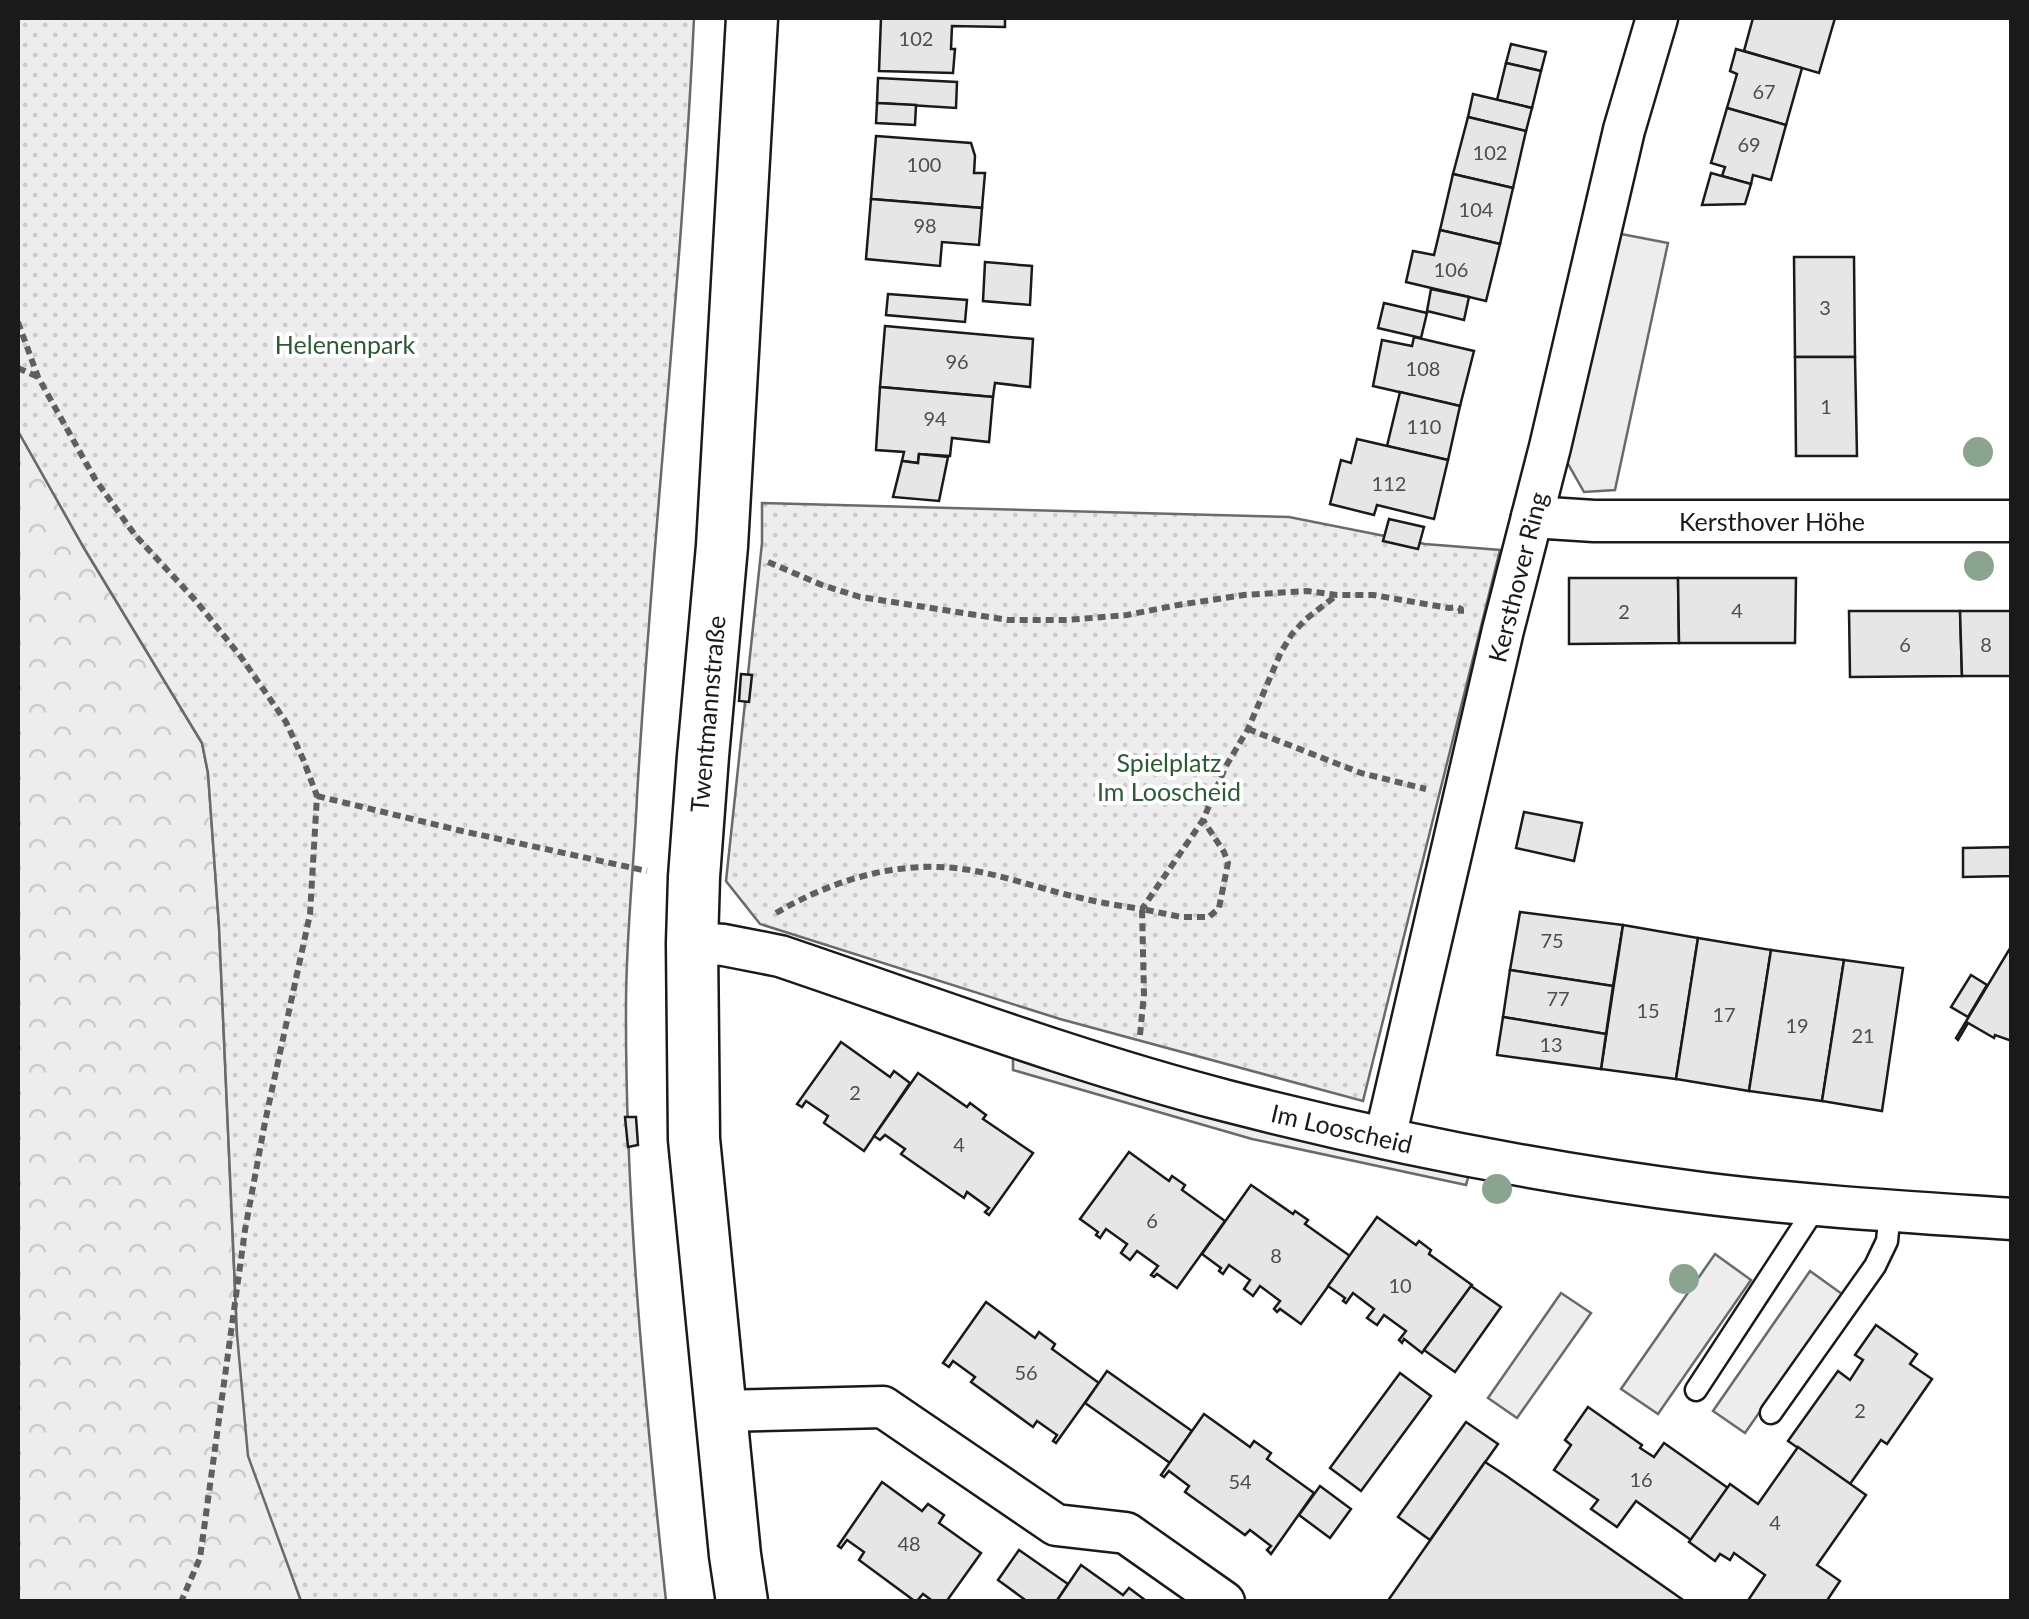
<svg xmlns="http://www.w3.org/2000/svg" width="2029" height="1619" viewBox="0 0 2029 1619" font-family="Lato,sans-serif">
	<style>
		.built { fill: #ededed; stroke: #6a6a6a; stroke-width: 2.5 }
		.forest { fill: url(#forest-crowns); stroke: #6a6a6a; stroke-width: 2.5 }
		.park { fill: url(#park-dots); stroke: #6a6a6a; stroke-width: 2.5 }
		.building { fill: #e6e6e6; stroke: #1a1a1a; stroke-width: 2.5 }
		.lines { fill: none; stroke-linecap: round; stroke-linejoin: round }
		.service-casing { stroke: #1a1a1a; stroke-width: 25 }
		.minor-casing { stroke: #1a1a1a; stroke-width: 45 }
		.tertiary-casing { stroke: #1a1a1a; stroke-width: 55 }
		.path { stroke: #5f5f5f; stroke-width: 6; stroke-dasharray: 8 5; stroke-linecap: butt }
		.service { stroke: #fff; stroke-width: 20 }
		.minor { stroke: #fff; stroke-width: 40 }
		.tertiary { stroke: #fff; stroke-width: 50 }
		.tree { fill: #8aa48f }
		.labels { text-anchor: middle; dominant-baseline: central; stroke-width: 8; stroke-linejoin: round; paint-order: stroke }
		.number-label { font-size: 20px; fill: #4d4d4d }
		.park-label { font-size: 25px; fill: #2b5a34; stroke: #fff }
		.street-label { font-size: 25px; fill: #1a1a1a; stroke: #fff }
	</style>
	<defs>
		<pattern id="forest-crowns" width="20" height="18" patternUnits="userSpaceOnUse" patternTransform="scale(2.5)"><rect width="20" height="18" fill="#ededed"/><path d="M2 6a3 3 0 1 1 6 0M12 15a3 3 0 1 1 6 0" fill="none" stroke="#cbcbcb"/></pattern>
		<pattern id="park-dots" width="8" height="8" patternUnits="userSpaceOnUse" patternTransform="scale(2.5)"><rect width="8" height="8" fill="#ededed"/><path d="M2 2h.1M6 6h.1" fill="none" stroke="#cbcbcb" stroke-width="1.8" stroke-linecap="round"/></pattern>
	</defs>
	<rect width="100%" height="100%" fill="#fff"/>
	<!-- built -->
	<g class="built">
		<polygon points="1616,233 1668,243 1615,490 1584,492 1567,462"/>
		<polygon points="1013,1058 1248,1123 1469,1174 1466,1185 1252,1139 1013,1070"/>
		<polygon points="1715,1254 1751,1280 1658,1414 1621,1389"/>
		<polygon points="1810,1271 1842,1294 1745,1433 1713,1411"/>
		<polygon points="1561,1293 1591,1313 1517,1418 1488,1398"/>
	</g>
	<!-- forest -->
	<polygon class="forest" points="18,431 84,548 202,743 208,773 219,926 237,1334 284,1552 301,1601 18,1601"/>
	<!-- park -->
	<g class="park">
		<path d="M 18,18 L 694,18 C 682,278 652,537 637,797 C 634,866 626,936 626,1005 C 625,1204 645,1403 666,1601 L 301,1601 L 248,1456 L 237,1334 L 219,926 L 208,773 L 202,743 L 84,548 L 18,431 Z"/>
		<polygon points="762,503 1289,517 1425,544 1500,550 1363,1101 1060,1019 760,924 726,881 762,543"/>
	</g>
	<!-- building -->
	<g class="building">
		<polygon points="881,18 1005,18 1005,27 952,26 951,49 955,49 953,73 879,71"/>
		<polygon points="1753,18 1835,18 1819,73 1744,51"/>
		<polygon points="1511,44 1546,52 1541,71 1506,63"/>
		<polygon points="1736,49 1802,68 1786,125 1727,108 1737,74 1730,71"/>
		<polygon points="1506,63 1541,71 1532,108 1497,100"/>
		<polygon points="878,78 957,82 956,108 877,103"/>
		<polygon points="1473,94 1532,108 1526,131 1468,117"/>
		<polygon points="877,103 916,105 915,125 876,123"/>
		<polygon points="1727,108 1786,125 1771,180 1753,175 1751,184 1722,176 1725,167 1711,163"/>
		<polygon points="1468,117 1526,131 1513,188 1453,174"/>
		<polygon points="876,136 971,143 975,156 974,173 985,173 982,208 871,199"/>
		<polygon points="1711,173 1751,184 1745,204 1702,205"/>
		<polygon points="1453,174 1513,188 1500,244 1440,230"/>
		<polygon points="871,199 982,208 979,245 942,242 940,266 866,259"/>
		<polygon points="1440,230 1500,244 1486,301 1406,282 1413,251 1434,255"/>
		<polygon points="1794,257 1854,257 1855,357 1795,357"/>
		<polygon points="985,262 1032,266 1030,305 983,301"/>
		<polygon points="1431,289 1469,297 1464,320 1427,311"/>
		<polygon points="888,294 967,300 965,322 886,315"/>
		<polygon points="1384,303 1427,313 1421,338 1378,328"/>
		<polygon points="885,326 1033,339 1030,387 995,383 993,397 880,387"/>
		<polygon points="1414,337 1474,351 1460,406 1373,386 1382,340 1412,346"/>
		<polygon points="1795,357 1855,357 1857,456 1796,456"/>
		<polygon points="880,387 993,397 989,442 952,438 950,456 919,454 918,463 902,461 904,452 876,450"/>
		<polygon points="1400,392 1460,406 1448,460 1387,446"/>
		<polygon points="1357,439 1448,460 1434,519 1377,505 1374,515 1330,504 1341,460 1351,463"/>
		<polygon points="919,454 948,457 939,501 893,497 902,461 918,463"/>
		<polygon points="1389,519 1424,527 1418,549 1383,541"/>
		<polygon points="1569,578 1678,578 1679,643 1569,644"/>
		<polygon points="1678,578 1796,578 1795,643 1679,643"/>
		<polygon points="1849,611 1960,611 1962,676 1850,677"/>
		<polygon points="1960,611 2012,611 2012,676 1962,676"/>
		<polygon points="741,674 752,675 749,702 739,701"/>
		<polygon points="1524,812 1582,823 1574,861 1516,848"/>
		<polygon points="2012,847 2012,876 1963,877 1963,848"/>
		<polygon points="1520,912 1623,925 1613,986 1510,970"/>
		<polygon points="1623,925 1698,938 1676,1079 1601,1069"/>
		<polygon points="1698,938 1771,950 1749,1091 1676,1079"/>
		<polygon points="2012,945 2012,1041 1995,1035 1994,1038 1968,1023 1958,1040 1956,1038"/>
		<polygon points="1771,950 1844,960 1822,1101 1749,1091"/>
		<polygon points="1844,960 1903,968 1882,1111 1822,1101"/>
		<polygon points="1510,970 1613,986 1606,1034 1503,1017"/>
		<polygon points="1971,975 1987,985 1968,1017 1951,1007"/>
		<polygon points="1503,1017 1606,1034 1601,1069 1497,1055"/>
		<polygon points="841,1042 890,1077 894,1071 910,1083 864,1151 824,1123 828,1116 806,1101 802,1107 797,1104"/>
		<polygon points="918,1073 967,1107 970,1103 986,1115 983,1119 1033,1153 989,1215 985,1212 989,1208 967,1192 964,1198 901,1154 905,1149 885,1135 880,1140 874,1136"/>
		<polygon points="625,1117 636,1117 638,1145 628,1147"/>
		<polygon points="1129,1152 1169,1181 1172,1176 1185,1185 1182,1190 1225,1221 1177,1288 1157,1274 1154,1277 1151,1275 1158,1266 1137,1251 1130,1260 1121,1253 1127,1244 1106,1229 1100,1238 1096,1235 1098,1232 1080,1219"/>
		<polygon points="1251,1185 1293,1214 1295,1211 1308,1220 1305,1224 1350,1256 1301,1324 1280,1309 1277,1312 1274,1309 1280,1301 1260,1286 1253,1296 1244,1289 1250,1280 1229,1265 1223,1274 1219,1271 1221,1268 1202,1254"/>
		<polygon points="1377,1217 1416,1245 1419,1241 1431,1250 1429,1254 1472,1285 1422,1353 1404,1339 1402,1343 1399,1340 1406,1331 1384,1315 1377,1325 1367,1318 1374,1309 1353,1293 1346,1303 1343,1301 1345,1298 1328,1286"/>
		<polygon points="1471,1286 1501,1307 1455,1372 1424,1350"/>
		<polygon points="986,1302 1035,1338 1039,1332 1055,1344 1052,1349 1099,1383 1056,1443 1053,1441 1057,1435 1037,1421 1033,1427 971,1382 975,1377 953,1361 949,1367 943,1363"/>
		<polygon points="1876,1325 1917,1354 1910,1364 1932,1379 1887,1444 1881,1440 1850,1484 1788,1441 1838,1371 1850,1380 1863,1360 1855,1355"/>
		<polygon points="1107,1371 1192,1431 1170,1463 1085,1403"/>
		<polygon points="1400,1373 1431,1396 1361,1491 1330,1468"/>
		<polygon points="1588,1407 1642,1445 1640,1448 1654,1457 1664,1443 1728,1488 1691,1540 1636,1501 1617,1527 1591,1509 1598,1500 1554,1470 1571,1445 1565,1440"/>
		<polygon points="1204,1414 1250,1447 1254,1441 1271,1453 1267,1459 1314,1493 1271,1554 1267,1550 1271,1546 1250,1530 1245,1535 1185,1492 1189,1486 1169,1471 1164,1477 1161,1475"/>
		<polygon points="1466,1422 1498,1444 1430,1540 1398,1517"/>
		<polygon points="1798,1447 1866,1495 1817,1565 1840,1581 1826,1602 1747,1602 1765,1575 1734,1553 1730,1560 1720,1554 1715,1561 1689,1542 1730,1484 1758,1504"/>
		<polygon points="1485,1462 1505,1475 1686,1602 1387,1602"/>
		<polygon points="882,1482 922,1511 928,1504 944,1515 939,1523 981,1553 946,1602 934,1602 923,1594 916,1602 859,1560 864,1552 847,1540 841,1548 838,1546"/>
		<polygon points="1320,1486 1351,1509 1330,1538 1299,1515"/>
		<polygon points="1019,1550 1068,1584 1056,1602 1028,1602 998,1580"/>
		<polygon points="1081,1565 1123,1595 1129,1588 1145,1600 1056,1602"/>
	</g>
	<g class="lines">
		<defs>
			<g id="service">
				<polyline points="1696,1390 1817,1205"/>
				<polyline points="1771,1413 1875,1266 1887,1241 1890,1211"/>
			</g>
			<g id="minor">
				<polyline points="1532,517 1594,521 2012,521"/>
				<path d="M 692,943 L 724,945 L 780,956 C 928,1006 1076,1062 1227,1101 C 1383,1141 1542,1173 1702,1193 C 1805,1206 1908,1212 2012,1219"/>
				<polyline points="1385,1138 1503,630 1550,447 1624,130 1657,18"/>
				<polyline points="721,1411 883,1407 1056,1525 1126,1533 1224,1602"/>
			</g>
			<polyline id="tertiary" points="742,1602 735,1555 694,1139 692,943 694,877 703,756 722,546 752,18"/>
		</defs>
		<!-- service casing -->
		<use href="#service" class="service-casing"/>
		<!-- minor casing -->
		<use href="#minor" class="minor-casing"/>
		<!-- tertiary casing -->
		<use href="#tertiary" class="tertiary-casing"/>
		<!-- path -->
		<g class="path">
			<polyline points="18,322 38,377 95,479 135,535 196,601 241,657 286,722 303,759 317,796 310,914 265,1122 245,1230 200,1558 181,1602"/>
			<polyline points="18,368 38,377"/>
			<polyline points="768,562 822,585 860,597 1008,620 1067,620 1127,615 1178,605 1244,595 1307,591 1337,595 1373,595 1449,608 1457,607 1461,609 1461,616"/>
			<polyline points="1248,729 1361,773 1426,789"/>
			<polyline points="317,796 462,831 647,871"/>
			<path d="M 776,913 C 824,885 881,865 938,867 C 987,868 1034,888 1081,898 C 1101,903 1122,906 1142,909 L 1203,820 L 1226,766 L 1248,729 L 1281,652 L 1292,634 L 1306,619 L 1337,595"/>
			<polyline points="1140,1035 1144,994 1142,909 1181,917 1209,917 1219,908 1228,863 1224,852 1203,820"/>
		</g>
		<!-- service -->
		<use href="#service" class="service"/>
		<!-- minor -->
		<use href="#minor" class="minor"/>
		<!-- tertiary -->
		<use href="#tertiary" class="tertiary"/>
	</g>
	<!-- trees -->
	<g class="tree">
		<circle cx="1978" cy="452" r="15"/>
		<circle cx="1979" cy="566" r="15"/>
		<circle cx="1497" cy="1189" r="15"/>
		<circle cx="1684" cy="1279" r="15"/>
	</g>
	<g class="labels">
		<!-- number labels -->
		<g class="number-label">
			<text x="916" y="38">102</text>
			<text x="1764" y="91">67</text>
			<text x="1749" y="144">69</text>
			<text x="1490" y="152">102</text>
			<text x="924" y="164">100</text>
			<text x="1476" y="209">104</text>
			<text x="925" y="225">98</text>
			<text x="1451" y="269">106</text>
			<text x="1825" y="307">3</text>
			<text x="957" y="361">96</text>
			<text x="1423" y="368">108</text>
			<text x="1826" y="406">1</text>
			<text x="935" y="418">94</text>
			<text x="1424" y="426">110</text>
			<text x="1389" y="483">112</text>
			<text x="1737" y="610">4</text>
			<text x="1624" y="611">2</text>
			<text x="1905" y="644">6</text>
			<text x="1986" y="644">8</text>
			<text x="1552" y="940">75</text>
			<text x="1558" y="998">77</text>
			<text x="1648" y="1010">15</text>
			<text x="1724" y="1014">17</text>
			<text x="1797" y="1025">19</text>
			<text x="1863" y="1035">21</text>
			<text x="1551" y="1044">13</text>
			<text x="855" y="1092">2</text>
			<text x="959" y="1144">4</text>
			<text x="1152" y="1220">6</text>
			<text x="1276" y="1255">8</text>
			<text x="1400" y="1285">10</text>
			<text x="1026" y="1372">56</text>
			<text x="1860" y="1410">2</text>
			<text x="1641" y="1479">16</text>
			<text x="1240" y="1481">54</text>
			<text x="1775" y="1522">4</text>
			<text x="909" y="1543">48</text>
		</g>
		<!-- park labels -->
		<g class="park-label">
			<text x="345" y="344">Helenenpark</text>
			<text x="1169" y="762">Spielplatz<tspan x="1169" dy="29">Im Looscheid</tspan></text>
		</g>
		<!-- street labels -->
		<g class="street-label">
			<text x="1772" y="521">Kersthover Höhe</text>
			<text transform="translate(1517 577) rotate(-76)">Kersthover Ring</text>
			<text transform="translate(707 714) rotate(-85)">Twentmannstraße</text>
			<text transform="translate(1342 1128) rotate(13)">Im Looscheid</text>
		</g>
	</g>
	<!-- border -->
	<rect width="2029" height="1619" fill="none" stroke="#1a1a1a" stroke-width="40"/>
</svg>
